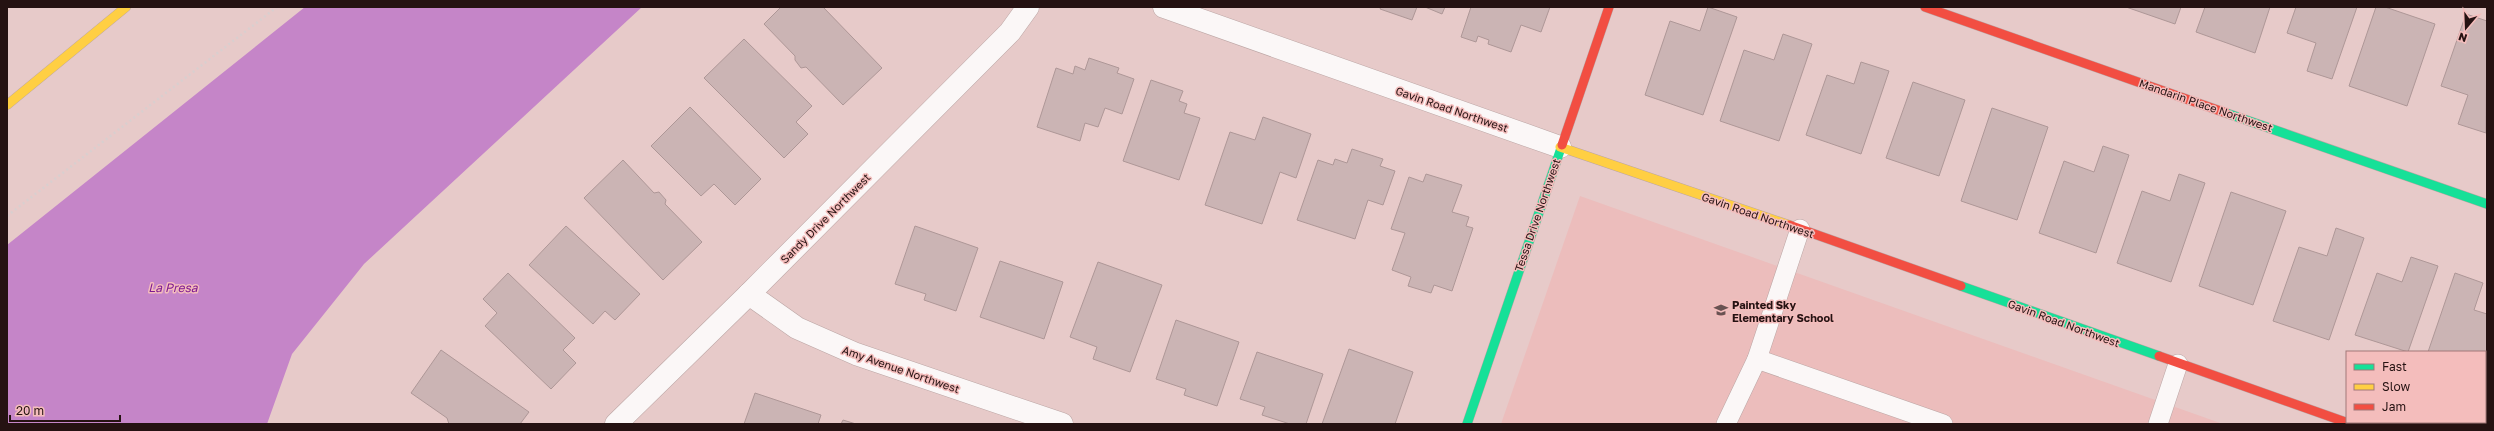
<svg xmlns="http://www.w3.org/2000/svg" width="2494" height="431" viewBox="0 0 2494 431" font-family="'Golos Text',sans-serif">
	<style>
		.built { fill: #ecbdbc }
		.water { fill: #c585c8 }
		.building { fill: #cbb4b4; stroke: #ae9797 }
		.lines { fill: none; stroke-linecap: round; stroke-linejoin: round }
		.lane-casing { stroke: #bba5a4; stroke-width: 20 }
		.street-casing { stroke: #bba5a4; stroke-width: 23 }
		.fast-casing { stroke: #bba5a4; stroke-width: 10 }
		.slow-casing { stroke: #bba5a4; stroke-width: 10 }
		.jam-casing { stroke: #bba5a4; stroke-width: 10 }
		.path { stroke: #d9cfcf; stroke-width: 2.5; stroke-dasharray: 2 3; stroke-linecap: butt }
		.lane { stroke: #fbf7f7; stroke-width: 19 }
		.street { stroke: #fbf7f7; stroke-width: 22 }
		.fast { stroke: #16e098; stroke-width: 9 }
		.slow { stroke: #ffcf43; stroke-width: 9 }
		.jam { stroke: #f24e42; stroke-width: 9 }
		.labels { text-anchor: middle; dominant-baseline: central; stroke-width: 3; stroke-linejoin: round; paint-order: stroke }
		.street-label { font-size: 11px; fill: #251212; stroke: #f4bdbc }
		.poi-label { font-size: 11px; font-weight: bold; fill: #251212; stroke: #f4bdbc; text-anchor: start }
		.water-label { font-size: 12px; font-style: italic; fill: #7e1992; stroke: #f4bdbc }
	</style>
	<rect width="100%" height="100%" fill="#e7cac9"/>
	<!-- built -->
	<polygon class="built" points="1580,196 2223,424 1501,424"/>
	<!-- water -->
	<polygon class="water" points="305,7 642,7 364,264 292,354 267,424 7,424 7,245"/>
	<!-- building -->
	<g class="building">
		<polygon points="781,7 823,7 882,68 843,105 806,67 801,68 795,60 795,56 764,24"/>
		<polygon points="1381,7 1417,7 1412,20 1380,9"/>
		<polygon points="1425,7 1445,7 1442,14"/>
		<polygon points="1471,7 1550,7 1541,32 1521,25 1511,52 1488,44 1489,40 1478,36 1476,42 1461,37"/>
		<polygon points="1708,7 1737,17 1703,115 1645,95 1670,21 1700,31"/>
		<polygon points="2126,7 2181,7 2175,24"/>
		<polygon points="2205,7 2270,7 2255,53 2196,32"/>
		<polygon points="2296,7 2357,7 2332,79 2307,71 2316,43 2287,33"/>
		<polygon points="2376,7 2385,7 2435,24 2407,106 2349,86"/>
		<polygon points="2466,14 2487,21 2486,133 2458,124 2468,95 2441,86"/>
		<polygon points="1783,34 1812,44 1779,141 1720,121 1744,50 1774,60"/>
		<polygon points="744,39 812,106 796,122 808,134 784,158 704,78"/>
		<polygon points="1089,58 1119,68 1117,73 1134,79 1122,114 1105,108 1098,127 1085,123 1080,141 1037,127 1056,68 1073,74 1075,66 1085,70"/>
		<polygon points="1861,62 1889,71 1861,154 1806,135 1827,75 1854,84"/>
		<polygon points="1151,80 1183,91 1179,101 1187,104 1184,113 1200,118 1179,180 1123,161"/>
		<polygon points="1913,82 1965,100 1939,176 1886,158"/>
		<polygon points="690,107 761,179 735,205 714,184 701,196 651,146"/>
		<polygon points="1992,108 2048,127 2017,220 1961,201"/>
		<polygon points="1263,117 1311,134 1296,178 1280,172 1262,224 1205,205 1230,132 1255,140"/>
		<polygon points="2103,146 2129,155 2096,253 2039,233 2064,161 2094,172"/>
		<polygon points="1352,149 1383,159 1380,166 1395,171 1383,205 1368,200 1355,239 1297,220 1318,160 1333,165 1335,159 1347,163"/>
		<polygon points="623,160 654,193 659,192 666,200 665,204 702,242 663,280 584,198"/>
		<polygon points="1426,174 1462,185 1452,212 1469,217 1466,226 1473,228 1452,291 1434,285 1431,293 1408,286 1411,277 1392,270 1405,233 1391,229 1409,177 1423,182"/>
		<polygon points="2179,174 2205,183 2171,282 2117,263 2142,191 2170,201"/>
		<polygon points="2231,192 2286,211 2253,305 2199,286"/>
		<polygon points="566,226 640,294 615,320 605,311 593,324 529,265"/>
		<polygon points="915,226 978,248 956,311 924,300 926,294 895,284"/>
		<polygon points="2336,228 2364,238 2329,340 2273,321 2299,247 2327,256"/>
		<polygon points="2411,257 2438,266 2408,352 2355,335 2377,273 2402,282"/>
		<polygon points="1000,261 1063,282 1044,339 980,317"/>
		<polygon points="1098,262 1162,285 1130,372 1093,359 1097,347 1070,337"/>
		<polygon points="508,273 575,338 563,350 576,363 551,389 485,326 497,313 483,299"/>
		<polygon points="2455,273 2483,283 2474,310 2487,314 2487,358 2485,364 2485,352 2428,352"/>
		<polygon points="1176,320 1239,342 1217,406 1184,395 1186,389 1156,379"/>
		<polygon points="1349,349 1413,372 1395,424 1322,424"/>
		<polygon points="441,350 529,412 520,424 449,424 447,418 411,393"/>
		<polygon points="1257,352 1323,374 1306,424 1290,424 1262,415 1265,407 1240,399"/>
		<polygon points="755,393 821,415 818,424 744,424"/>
		<polygon points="843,420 856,424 841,424"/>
	</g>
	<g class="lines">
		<defs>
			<g id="lane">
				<polyline points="1800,229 1757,359 1943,424"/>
				<polyline points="1726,424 1757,359"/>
				<polyline points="2158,424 2178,364"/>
			</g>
			<g id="street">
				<polyline points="1164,7 1560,147"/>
				<polyline points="749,294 797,328 856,354 1062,424"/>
				<polyline points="616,424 749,294 1010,32 1028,7"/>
			</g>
			<g id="fast">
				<polyline points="2226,113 2487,204"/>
				<polyline points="1961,286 2159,356"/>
				<polyline points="1467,424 1562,145"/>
			</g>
			<g id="slow">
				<polyline points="7,105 126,7"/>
				<polyline points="1560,147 1789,225"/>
			</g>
			<g id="jam">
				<polyline points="1925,7 2226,113"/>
				<polyline points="1562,145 1609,7"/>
				<polyline points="1789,225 1961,286"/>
				<polyline points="2159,356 2351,424"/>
			</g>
		</defs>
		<!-- lane casing -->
		<use href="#lane" class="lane-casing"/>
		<!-- street casing -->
		<use href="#street" class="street-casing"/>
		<!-- fast casing -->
		<use href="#fast" class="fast-casing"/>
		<!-- slow casing -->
		<use href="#slow" class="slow-casing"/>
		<!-- jam casing -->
		<use href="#jam" class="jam-casing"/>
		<!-- path -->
		<polyline class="path" points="7,216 277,7"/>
		<!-- lane -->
		<use href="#lane" class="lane"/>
		<!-- street -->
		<use href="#street" class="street"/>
		<!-- fast -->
		<use href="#fast" class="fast"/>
		<!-- slow -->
		<use href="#slow" class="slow"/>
		<!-- jam -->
		<use href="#jam" class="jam"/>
	</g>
	<!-- icons -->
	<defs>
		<symbol id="school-bare" viewBox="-9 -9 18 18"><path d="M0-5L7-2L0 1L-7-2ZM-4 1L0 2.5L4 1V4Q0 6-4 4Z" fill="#695252" stroke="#f4bdbc" stroke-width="2.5" paint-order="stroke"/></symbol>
	</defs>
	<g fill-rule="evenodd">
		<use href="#school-bare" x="1711" y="300" width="20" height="20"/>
	</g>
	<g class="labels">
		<!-- street labels -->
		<g class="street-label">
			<text transform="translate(2206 105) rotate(19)">Mandarin Place Northwest</text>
			<text transform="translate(1452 109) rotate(19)">Gavin Road Northwest</text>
			<text transform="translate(1537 215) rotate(-71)">Tessa Drive Northwest</text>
			<text transform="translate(1758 215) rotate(19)">Gavin Road Northwest</text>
			<text transform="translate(825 218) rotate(-45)">Sandy Drive Northwest</text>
			<text transform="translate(2064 323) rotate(20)">Gavin Road Northwest</text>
			<text transform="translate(901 369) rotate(19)">Amy Avenue Northwest</text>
		</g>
		<!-- poi labels -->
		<g class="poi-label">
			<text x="1732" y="304">Painted Sky<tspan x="1732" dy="13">Elementary School</tspan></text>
		</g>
		<!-- water labels -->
		<g class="water-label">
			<text x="173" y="287">La Presa</text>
		</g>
	</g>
	<!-- border -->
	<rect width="2494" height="431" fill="none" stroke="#251212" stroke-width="16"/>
	<!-- legend -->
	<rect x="2346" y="351" width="140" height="72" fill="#f4bdbc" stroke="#a17978"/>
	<rect x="2354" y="364" width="20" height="6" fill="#16e098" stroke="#a17978"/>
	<text x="2382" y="371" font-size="12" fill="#251212">Fast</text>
	<rect x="2354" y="384" width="20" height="6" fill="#ffcf43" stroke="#a17978"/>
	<text x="2382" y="391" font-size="12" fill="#251212">Slow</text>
	<rect x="2354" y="404" width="20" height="6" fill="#f24e42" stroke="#a17978"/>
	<text x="2382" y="411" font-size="12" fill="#251212">Jam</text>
	<!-- north arrow -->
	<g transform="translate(2466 28) rotate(199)" stroke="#f4bdbc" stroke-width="3" paint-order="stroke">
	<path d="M0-3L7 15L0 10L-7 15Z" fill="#251212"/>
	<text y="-6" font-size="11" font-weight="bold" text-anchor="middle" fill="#251212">N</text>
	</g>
	<!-- scale -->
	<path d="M10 415v6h110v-6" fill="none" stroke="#251212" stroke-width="2"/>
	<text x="16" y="415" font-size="12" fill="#251212" stroke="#f4bdbc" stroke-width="3" paint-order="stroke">20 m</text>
</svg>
